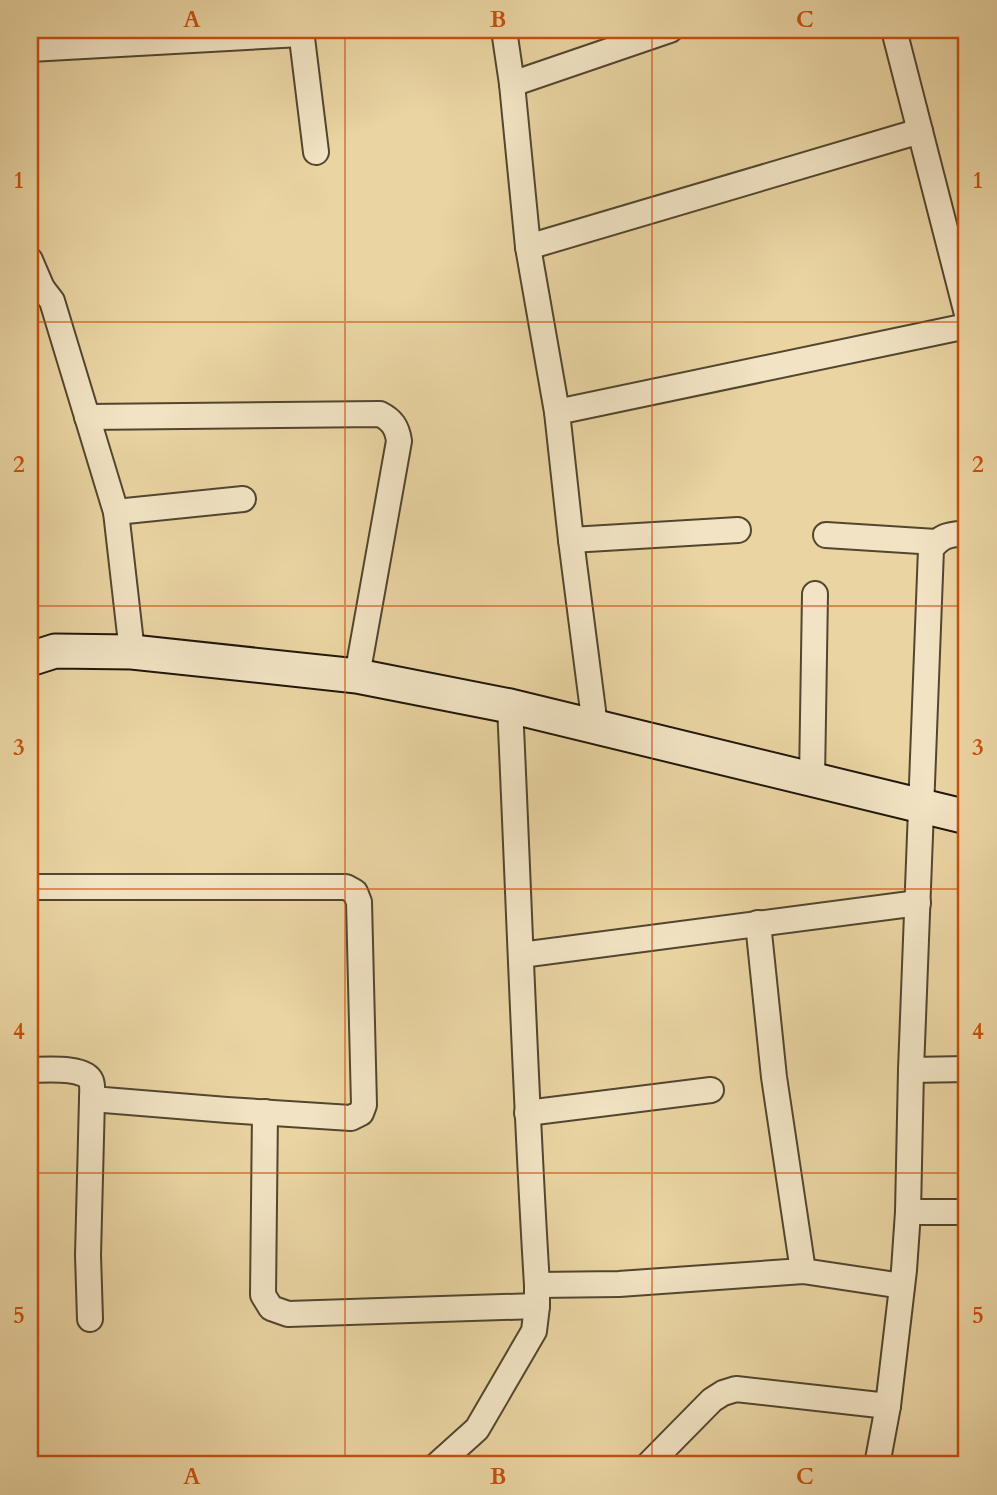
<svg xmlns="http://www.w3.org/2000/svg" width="997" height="1495" viewBox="0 0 997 1495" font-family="Cardo,serif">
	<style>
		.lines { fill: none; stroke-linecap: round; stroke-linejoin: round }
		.street-casing { stroke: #52462f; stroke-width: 28 }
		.secondary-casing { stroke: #201609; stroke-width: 37 }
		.street { stroke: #f1e3c3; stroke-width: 24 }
		.secondary { stroke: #f1e3c3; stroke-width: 33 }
		.grid { fill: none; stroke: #ca4f0c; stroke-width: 2; stroke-opacity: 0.55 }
		.neatline { fill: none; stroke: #ca4f0c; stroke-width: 2.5 }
		.grid-label { font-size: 23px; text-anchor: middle; font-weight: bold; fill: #ca4f0c }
	</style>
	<rect width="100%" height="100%" fill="#e9d4a2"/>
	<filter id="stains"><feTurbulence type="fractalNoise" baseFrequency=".00286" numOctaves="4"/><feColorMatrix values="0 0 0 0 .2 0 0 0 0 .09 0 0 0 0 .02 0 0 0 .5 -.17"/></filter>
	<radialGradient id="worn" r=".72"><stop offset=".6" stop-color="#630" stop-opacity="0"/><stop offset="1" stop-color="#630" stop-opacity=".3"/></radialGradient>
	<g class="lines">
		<defs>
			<g id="street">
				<polyline points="301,30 316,152"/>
				<polyline points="504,30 512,84 528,247 557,412 571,540 595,726"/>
				<polyline points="894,30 967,314"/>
				<polyline points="30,49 301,34"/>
				<polyline points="512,84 670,30"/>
				<polyline points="528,247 920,131"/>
				<polyline points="30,260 42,288 30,293"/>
				<polyline points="42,288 52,301 116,512 132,652"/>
				<polyline points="557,412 967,326"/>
				<path d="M 87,417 L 380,414 C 392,420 397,427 399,441 L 357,676"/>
				<polyline points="116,512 243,499"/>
				<polyline points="826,535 936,542"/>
				<polyline points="571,540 738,530"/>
				<polyline points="812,779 815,594"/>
				<path d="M 30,887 L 346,887 L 355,892 L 359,902 L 364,1105 L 361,1113 L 351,1118 L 227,1110 L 92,1099 C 92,1093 93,1086 91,1081 C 85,1066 44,1070 30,1070"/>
				<polyline points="758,923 774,1077 803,1271"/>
				<polyline points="521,955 918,903"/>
				<polyline points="911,1070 967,1069"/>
				<polyline points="265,1112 263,1295 271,1308 288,1314 537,1306"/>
				<polyline points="527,1113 711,1090"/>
				<polyline points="908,1212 967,1212"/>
				<polyline points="537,1285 619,1284 803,1271 902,1286"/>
				<polyline points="90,1319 88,1255 92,1099"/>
				<path d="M 437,1465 L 477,1429 L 534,1331 L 537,1306 L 537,1285 C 525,1092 519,899 510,706"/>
				<polyline points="648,1465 712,1400 723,1393 736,1389 888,1406"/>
				<path d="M 877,1465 L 888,1406 L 904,1270 L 908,1212 L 911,1070 L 931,549 C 942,534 950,535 967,533"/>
			</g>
			<polyline id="secondary" points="30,659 55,651 132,652 357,676 510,706 967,817"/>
		</defs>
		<!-- street casing -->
		<use href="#street" class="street-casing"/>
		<!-- secondary casing -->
		<use href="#secondary" class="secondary-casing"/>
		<!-- street -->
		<use href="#street" class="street"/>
		<!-- secondary -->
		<use href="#secondary" class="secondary"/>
	</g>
	<!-- grid -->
	<path class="grid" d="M 345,30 L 345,1465M 652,30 L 652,1465M 30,322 L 967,322M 30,606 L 967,606M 30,889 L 967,889M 30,1173 L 967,1173"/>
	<!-- margin -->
	<rect width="997" height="1495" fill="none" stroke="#e9d4a2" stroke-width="77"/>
	<rect x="38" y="38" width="920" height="1418" class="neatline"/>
	<g class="grid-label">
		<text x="192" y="27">A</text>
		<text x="498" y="27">B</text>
		<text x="805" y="27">C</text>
		<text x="19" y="188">1</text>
		<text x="978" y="188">1</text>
		<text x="19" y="472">2</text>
		<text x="978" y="472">2</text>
		<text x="19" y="755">3</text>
		<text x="978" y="755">3</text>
		<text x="19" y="1039">4</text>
		<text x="978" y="1039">4</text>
		<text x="19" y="1323">5</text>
		<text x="978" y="1323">5</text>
		<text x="192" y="1484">A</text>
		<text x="498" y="1484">B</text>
		<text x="805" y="1484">C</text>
	</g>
	<rect width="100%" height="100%" filter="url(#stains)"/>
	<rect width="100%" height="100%" fill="url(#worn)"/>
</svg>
